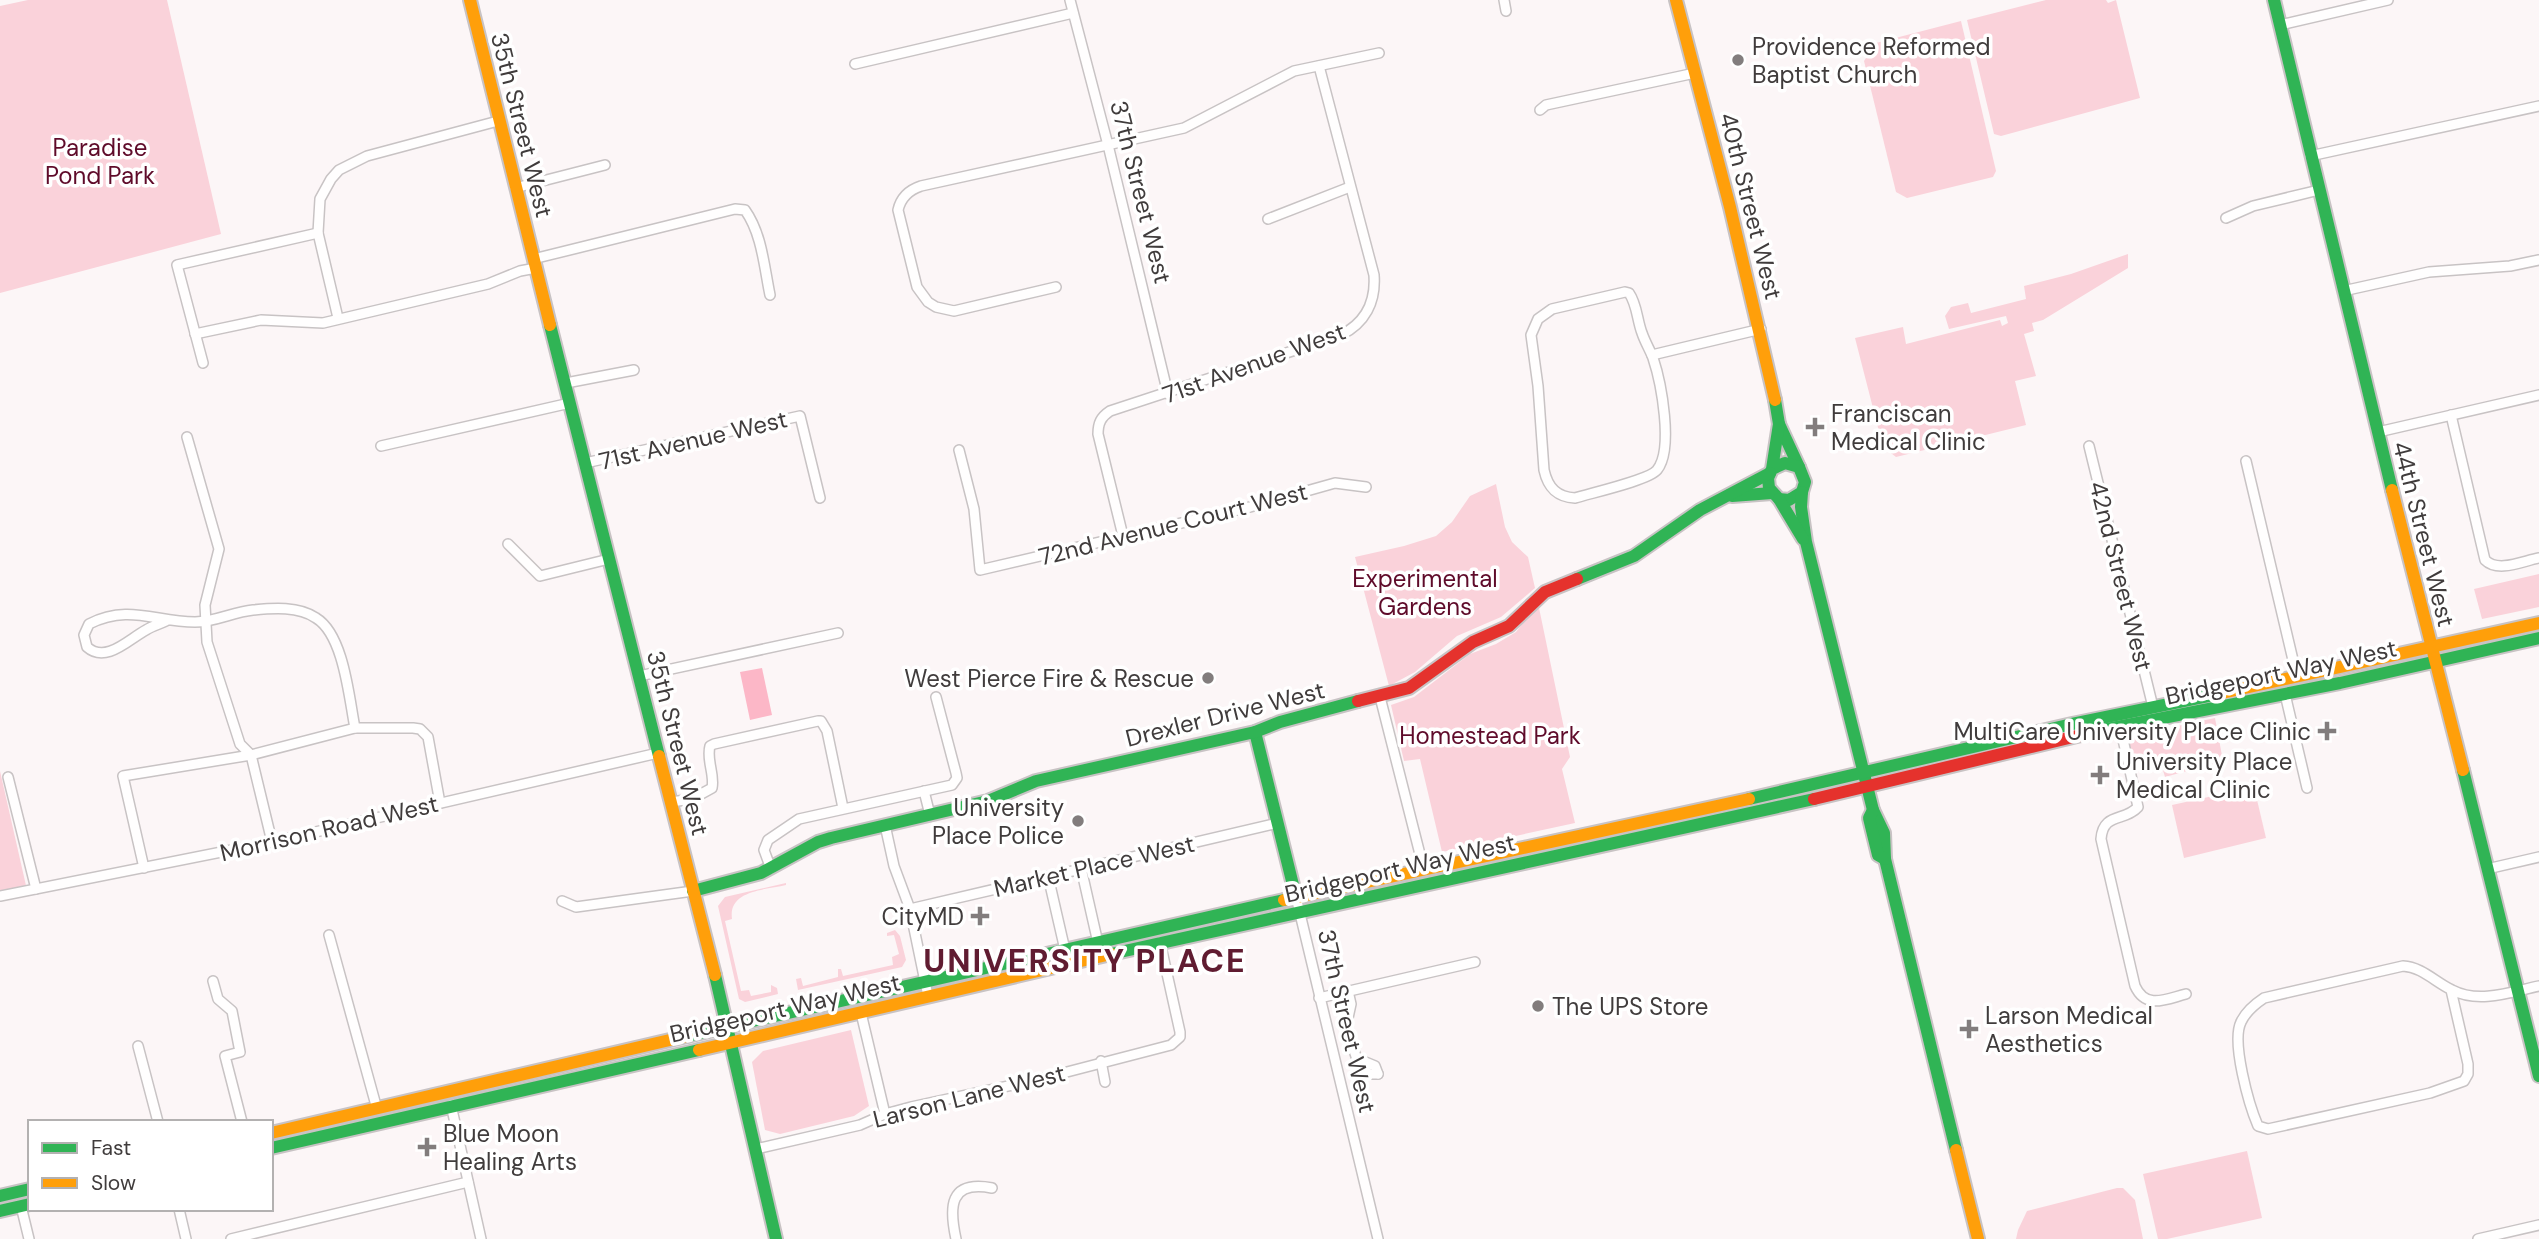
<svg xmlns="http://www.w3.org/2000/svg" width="2539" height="1239" viewBox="0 0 2539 1239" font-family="'DM Sans',sans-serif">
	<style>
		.green { fill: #fad2da }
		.water { fill: #fcb7c7 }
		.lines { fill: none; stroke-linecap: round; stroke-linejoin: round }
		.street-casing { stroke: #c8c3c4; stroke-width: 12 }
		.fast-casing { stroke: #c8c3c4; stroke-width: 16 }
		.slow-casing { stroke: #c8c3c4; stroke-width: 16 }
		.jam-casing { stroke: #c8c3c4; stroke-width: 16 }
		.street { stroke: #fffefe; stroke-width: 9 }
		.fast { stroke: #30b455; stroke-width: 12 }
		.slow { stroke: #ff9f0a; stroke-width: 12 }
		.jam { stroke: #e5322d; stroke-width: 12 }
		.poi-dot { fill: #827d7d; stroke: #fff; stroke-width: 2.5 }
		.labels { text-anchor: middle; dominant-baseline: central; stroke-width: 7; stroke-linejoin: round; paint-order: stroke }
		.poi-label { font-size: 24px; fill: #403c3c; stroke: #fff; text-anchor: start }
		.street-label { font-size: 24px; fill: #403c3c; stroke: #fff }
		.park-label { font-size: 24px; fill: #5f0b2a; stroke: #fff }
		.district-label { font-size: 32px; font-weight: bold; letter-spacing: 2px; fill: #601c31; stroke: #fff }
	</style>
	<rect width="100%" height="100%" fill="#fcf6f7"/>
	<!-- green -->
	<g class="green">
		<polygon points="28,0 167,0 221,234 0,293 0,6"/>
		<polygon points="2046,0 2106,0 2108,3 2116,0 2140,98 2001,136 1994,134 1967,20"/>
		<polygon points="1961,21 1996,171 1993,177 1907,198 1896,192 1864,61 1876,43"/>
		<polygon points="2128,254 2128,268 2043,320 2032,323 2034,331 2024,334 2036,376 2015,381 2026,425 1896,457 1883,447 1855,338 1903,327 1906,344 2000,320 2002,326 2008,323 2006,316 1949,329 1945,316 1951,307 1968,303 1971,313 2026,299 2024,286 2071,274"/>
		<polygon points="1496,484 1505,527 1512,542 1528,557 1535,588 1501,617 1457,636 1415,672 1389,686 1355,557 1404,546 1436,536 1452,522 1470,496"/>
		<polygon points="2539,574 2539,607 2482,619 2474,589"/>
		<polygon points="1538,603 1570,757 1562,769 1575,823 1442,852 1420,759 1404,761 1391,705 1414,697 1470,654 1496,644 1516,632"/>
		<polygon points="2215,718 2223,761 2165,777 2162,767 2134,773 2126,737"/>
		<polygon points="0,771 27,890 0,896"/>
		<polygon points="2254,787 2266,838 2184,858 2172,805"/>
		<path d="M 786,883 L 786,885 C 765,890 728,890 732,919 L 725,921 L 741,991 L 749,990 L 751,996 L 771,992 L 771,985 L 777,988 L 778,994 L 745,1002 L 739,999 L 718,906 L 725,897 Z"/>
		<polygon points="895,930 900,936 906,960 902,967 798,990 796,979 801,978 803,986 838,977 838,969 841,969 843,976 893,965 892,957 899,954 894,935 887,936 887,933"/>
		<polygon points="851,1030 869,1106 854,1116 780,1134 765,1130 752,1062 763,1051"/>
		<polygon points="2247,1151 2262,1218 2167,1239 2158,1239 2143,1174"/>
		<polygon points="2117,1188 2123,1188 2135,1200 2143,1239 2016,1239 2018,1230 2027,1211"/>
	</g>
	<!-- water -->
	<polygon class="water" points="762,668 772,715 750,720 740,672"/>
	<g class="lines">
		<defs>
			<g id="street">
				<polyline points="1070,0 1108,145 1168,394"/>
				<polyline points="1504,0 1506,11"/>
				<polyline points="2280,25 2388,0"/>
				<polyline points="855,64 1073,13"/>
				<polyline points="1540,110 1546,105 1695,73"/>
				<polyline points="2310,156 2539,106"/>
				<polyline points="515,188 605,165"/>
				<polyline points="2226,218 2253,206 2319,190"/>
				<polyline points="1268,219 1350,187"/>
				<path d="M 533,259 L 735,209 L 745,210 C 762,234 764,266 770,295"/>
				<path d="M 1056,287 L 954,311 L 936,307 L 928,302 L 917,287 L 898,210 C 901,197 909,190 921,186 L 1184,128 L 1294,71 L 1379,53"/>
				<polyline points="2343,291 2429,272 2510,266 2539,260"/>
				<path d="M 1625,292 L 1629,293 C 1637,304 1637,320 1642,333 C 1645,342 1650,350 1653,358 C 1661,382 1674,449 1657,470 C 1649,480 1591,493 1575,498 C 1557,497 1548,488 1544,470 L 1538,386 L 1531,335 L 1538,319 L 1552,309 Z"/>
				<polyline points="338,318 318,233 320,199 331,179 339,170 367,156 498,121"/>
				<polyline points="195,334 261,320 323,323 488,284 520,271 536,268"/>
				<polyline points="1652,355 1761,329"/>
				<polyline points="203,363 177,265 318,233"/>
				<polyline points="566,383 634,370"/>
				<path d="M 2451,415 L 2485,560 C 2498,573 2523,561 2539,558"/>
				<polyline points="2378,432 2539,395"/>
				<polyline points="187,437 219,549 205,605 207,642 240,744 251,755 272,842"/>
				<polyline points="381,446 570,403"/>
				<polyline points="2089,446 2153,707"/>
				<polyline points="959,450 974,509 980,570 1250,507 1335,483 1366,487"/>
				<polyline points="2246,461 2297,677"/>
				<polyline points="585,463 800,416 820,498"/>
				<path d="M 1123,536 L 1098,434 C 1098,423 1101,417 1110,411 L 1341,335 C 1365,323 1376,302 1374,275 L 1319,66"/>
				<polyline points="508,544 540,576 609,559"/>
				<path d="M 166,621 C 160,624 152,626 146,630 C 129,639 106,664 87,647 L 84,635 L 89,624 C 129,604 155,622 195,622 C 215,622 233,612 253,610 C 273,608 299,606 316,618 C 344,635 349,698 355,728"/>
				<polyline points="639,676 838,633"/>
				<polyline points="2285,694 2307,788"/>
				<polyline points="1380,697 1424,870"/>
				<path d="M 2120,726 L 2138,807 C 2125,822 2103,812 2101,839 L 2135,986 C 2146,1010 2166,999 2186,994"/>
				<polyline points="8,777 36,889"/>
				<polyline points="924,791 930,815"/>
				<path d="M 671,802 L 692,799 L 712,788 C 715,774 706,760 710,746 L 714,744 L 818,721 L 821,721 L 827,731 L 843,808"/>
				<polyline points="885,825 894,866 910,909 928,996"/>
				<polyline points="144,868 123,776 251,755 355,728 413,728 420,729 428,737 440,803"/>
				<polyline points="1081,868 1098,943"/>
				<polyline points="771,869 764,850 768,840 799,819 952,785 957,778 956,773 936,697"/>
				<polyline points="2487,869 2539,857"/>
				<polyline points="1048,876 1065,950"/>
				<polyline points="0,896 272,842 658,753"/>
				<polyline points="1296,897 1378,1239"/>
				<polyline points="562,901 576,907 693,891"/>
				<polyline points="910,909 1278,823"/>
				<polyline points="329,935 377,1109"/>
				<polyline points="213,981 218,999 232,1011 240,1052 225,1056 242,1122"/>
				<path d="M 2451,990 L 2468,1064 L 2468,1074 L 2464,1081 L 2430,1093 L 2268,1129 L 2258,1126 C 2249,1105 2231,1042 2241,1022 C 2246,1011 2255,1004 2264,998 L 2403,966 C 2422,967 2435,982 2452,990 C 2479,1004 2511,992 2539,986"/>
				<polyline points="1348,991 1351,1004 1346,1027 1360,1068 1370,1074 1378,1074"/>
				<polyline points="1319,998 1475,962"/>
				<polyline points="861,1013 885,1114"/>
				<polyline points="138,1046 158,1122"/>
				<polyline points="1358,1059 1375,1066 1378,1074"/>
				<polyline points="1101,1061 1105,1082"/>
				<polyline points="451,1105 481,1239"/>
				<polyline points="756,1149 860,1125 885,1114 911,1107 1036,1080 1171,1045 1180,1037 1180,1032 1160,942"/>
				<polyline points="21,1206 29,1239"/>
				<polyline points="179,1209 186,1239"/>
				<polyline points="231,1239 468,1182"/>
				<path d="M 956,1239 C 949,1207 949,1180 992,1188"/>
				<polyline points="2478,1239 2539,1225"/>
			</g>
			<g id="fast">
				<polyline points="2274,0 2392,490"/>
				<polyline points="550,325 659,756"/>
				<polyline points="1779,424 1799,467"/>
				<polyline points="1772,469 1785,463 1799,467 1805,482 1802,492 1789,500 1779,499 1769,488 1768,478 1772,469 1779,424 1775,400"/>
				<polyline points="1802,492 1801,507 1806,542 1873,810 1884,833 1885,859 1956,1150"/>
				<polyline points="1732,496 1772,493"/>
				<polyline points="1779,499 1803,539"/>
				<polyline points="1577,579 1634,556 1700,510 1770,473"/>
				<polyline points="2102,730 2340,683 2539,638"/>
				<polyline points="1255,732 1296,897"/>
				<polyline points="2463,770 2539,1076"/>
				<polyline points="1749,799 2072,724 2213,695"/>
				<polyline points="1873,810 1869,818 1878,855 1885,859"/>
				<polyline points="693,891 761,873 818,842 831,838 988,801 1036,781 1255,732 1280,722 1358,701"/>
				<polyline points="1111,954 1814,799"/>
				<polyline points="715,975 776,1239"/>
				<polyline points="687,1036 1284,900"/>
				<polyline points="271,1148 699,1050"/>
				<polyline points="0,1196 30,1189"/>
				<polyline points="0,1211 30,1204"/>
			</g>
			<g id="slow">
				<polyline points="470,0 550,325"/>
				<polyline points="1676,0 1730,207 1775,400"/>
				<polyline points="2392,490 2463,770"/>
				<polyline points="2213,695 2539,623"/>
				<polyline points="659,756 715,975"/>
				<polyline points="1284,900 1749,799"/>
				<polyline points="699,1050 1111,954"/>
				<polyline points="271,1133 687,1036"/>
				<polyline points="1956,1150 1978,1239"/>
			</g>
			<g id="jam">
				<polyline points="1358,701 1409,688 1473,642 1509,626 1545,592 1577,579"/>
				<polyline points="1814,799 2102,730"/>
			</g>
		</defs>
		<!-- street casing -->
		<use href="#street" class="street-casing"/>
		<!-- fast casing -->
		<use href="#fast" class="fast-casing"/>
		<!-- slow casing -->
		<use href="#slow" class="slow-casing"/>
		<!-- jam casing -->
		<use href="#jam" class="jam-casing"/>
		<!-- street -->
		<use href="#street" class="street"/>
		<!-- fast -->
		<use href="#fast" class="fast"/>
		<!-- slow -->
		<use href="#slow" class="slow"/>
		<!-- jam -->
		<use href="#jam" class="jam"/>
	</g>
	<!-- markers -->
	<g class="poi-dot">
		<circle cx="1738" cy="60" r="7"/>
		<path d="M1811.5 416.5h7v7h7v7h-7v7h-7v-7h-7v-7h7z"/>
		<circle cx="1208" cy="678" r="7"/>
		<path d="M2323.5 720.5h7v7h7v7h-7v7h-7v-7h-7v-7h7z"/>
		<path d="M2096.5 764.5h7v7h7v7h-7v7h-7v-7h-7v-7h7z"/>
		<circle cx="1078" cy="821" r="7"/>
		<path d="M976.5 905.5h7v7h7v7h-7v7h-7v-7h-7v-7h7z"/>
		<circle cx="1538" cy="1006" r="7"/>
		<path d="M1965.5 1018.5h7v7h7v7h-7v7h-7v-7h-7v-7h7z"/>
		<path d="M423.5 1136.5h7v7h7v7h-7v7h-7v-7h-7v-7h7z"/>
	</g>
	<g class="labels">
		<!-- poi labels -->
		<g class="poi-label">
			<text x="1752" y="46">Providence Reformed<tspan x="1752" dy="28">Baptist Church</tspan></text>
			<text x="1831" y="413">Franciscan<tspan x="1831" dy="28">Medical Clinic</tspan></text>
			<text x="1194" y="678" text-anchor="end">West Pierce Fire &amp; Rescue</text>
			<text x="2311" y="731" text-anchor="end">MultiCare University Place Clinic</text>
			<text x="2116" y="761">University Place<tspan x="2116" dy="28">Medical Clinic</tspan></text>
			<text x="1064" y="807" text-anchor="end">University<tspan x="1064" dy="28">Place Police</tspan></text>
			<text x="964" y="916" text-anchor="end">CityMD</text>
			<text x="1552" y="1006">The UPS Store</text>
			<text x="1985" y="1015">Larson Medical<tspan x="1985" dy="28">Aesthetics</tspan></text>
			<text x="443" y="1133">Blue Moon<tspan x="443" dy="28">Healing Arts</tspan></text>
		</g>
		<!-- street labels -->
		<g class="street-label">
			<text transform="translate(522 125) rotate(76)">35th Street West</text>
			<text transform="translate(1141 192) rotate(76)">37th Street West</text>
			<text transform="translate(1751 206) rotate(76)">40th Street West</text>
			<text transform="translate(1254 363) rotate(-20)">71st Avenue West</text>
			<text transform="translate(693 440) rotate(-13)">71st Avenue West</text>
			<text transform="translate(1173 524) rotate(-14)">72nd Avenue Court West</text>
			<text transform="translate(2424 534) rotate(76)">44th Street West</text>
			<text transform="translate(2121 576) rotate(76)">42nd Street West</text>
			<text transform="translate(2281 672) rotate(-12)">Bridgeport Way West</text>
			<text transform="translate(1225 714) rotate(-14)">Drexler Drive West</text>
			<text transform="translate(678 743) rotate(76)">35th Street West</text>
			<text transform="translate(329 828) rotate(-13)">Morrison Road West</text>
			<text transform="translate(1094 866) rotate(-13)">Market Place West</text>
			<text transform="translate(1400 868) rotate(-13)">Bridgeport Way West</text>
			<text transform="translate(785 1008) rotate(-13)">Bridgeport Way West</text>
			<text transform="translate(1347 1021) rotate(77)">37th Street West</text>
			<text transform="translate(969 1096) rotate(-14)">Larson Lane West</text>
		</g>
		<!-- park labels -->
		<g class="park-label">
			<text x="100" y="147">Paradise<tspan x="100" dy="28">Pond Park</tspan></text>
			<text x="1425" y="578">Experimental<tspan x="1425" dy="28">Gardens</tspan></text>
			<text x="1490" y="735">Homestead Park</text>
		</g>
		<!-- district labels -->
		<g class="district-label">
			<text x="1085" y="961">UNIVERSITY PLACE</text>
		</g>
	</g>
	<!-- legend -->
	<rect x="28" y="1120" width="245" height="91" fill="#ffffff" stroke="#b3b1b1" stroke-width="2"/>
	<rect x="42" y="1143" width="35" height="10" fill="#30b455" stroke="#b3b1b1" stroke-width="2"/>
	<text x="91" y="1155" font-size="21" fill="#403c3c">Fast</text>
	<rect x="42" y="1178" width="35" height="10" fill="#ff9f0a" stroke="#b3b1b1" stroke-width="2"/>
	<text x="91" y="1190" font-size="21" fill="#403c3c">Slow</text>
</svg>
